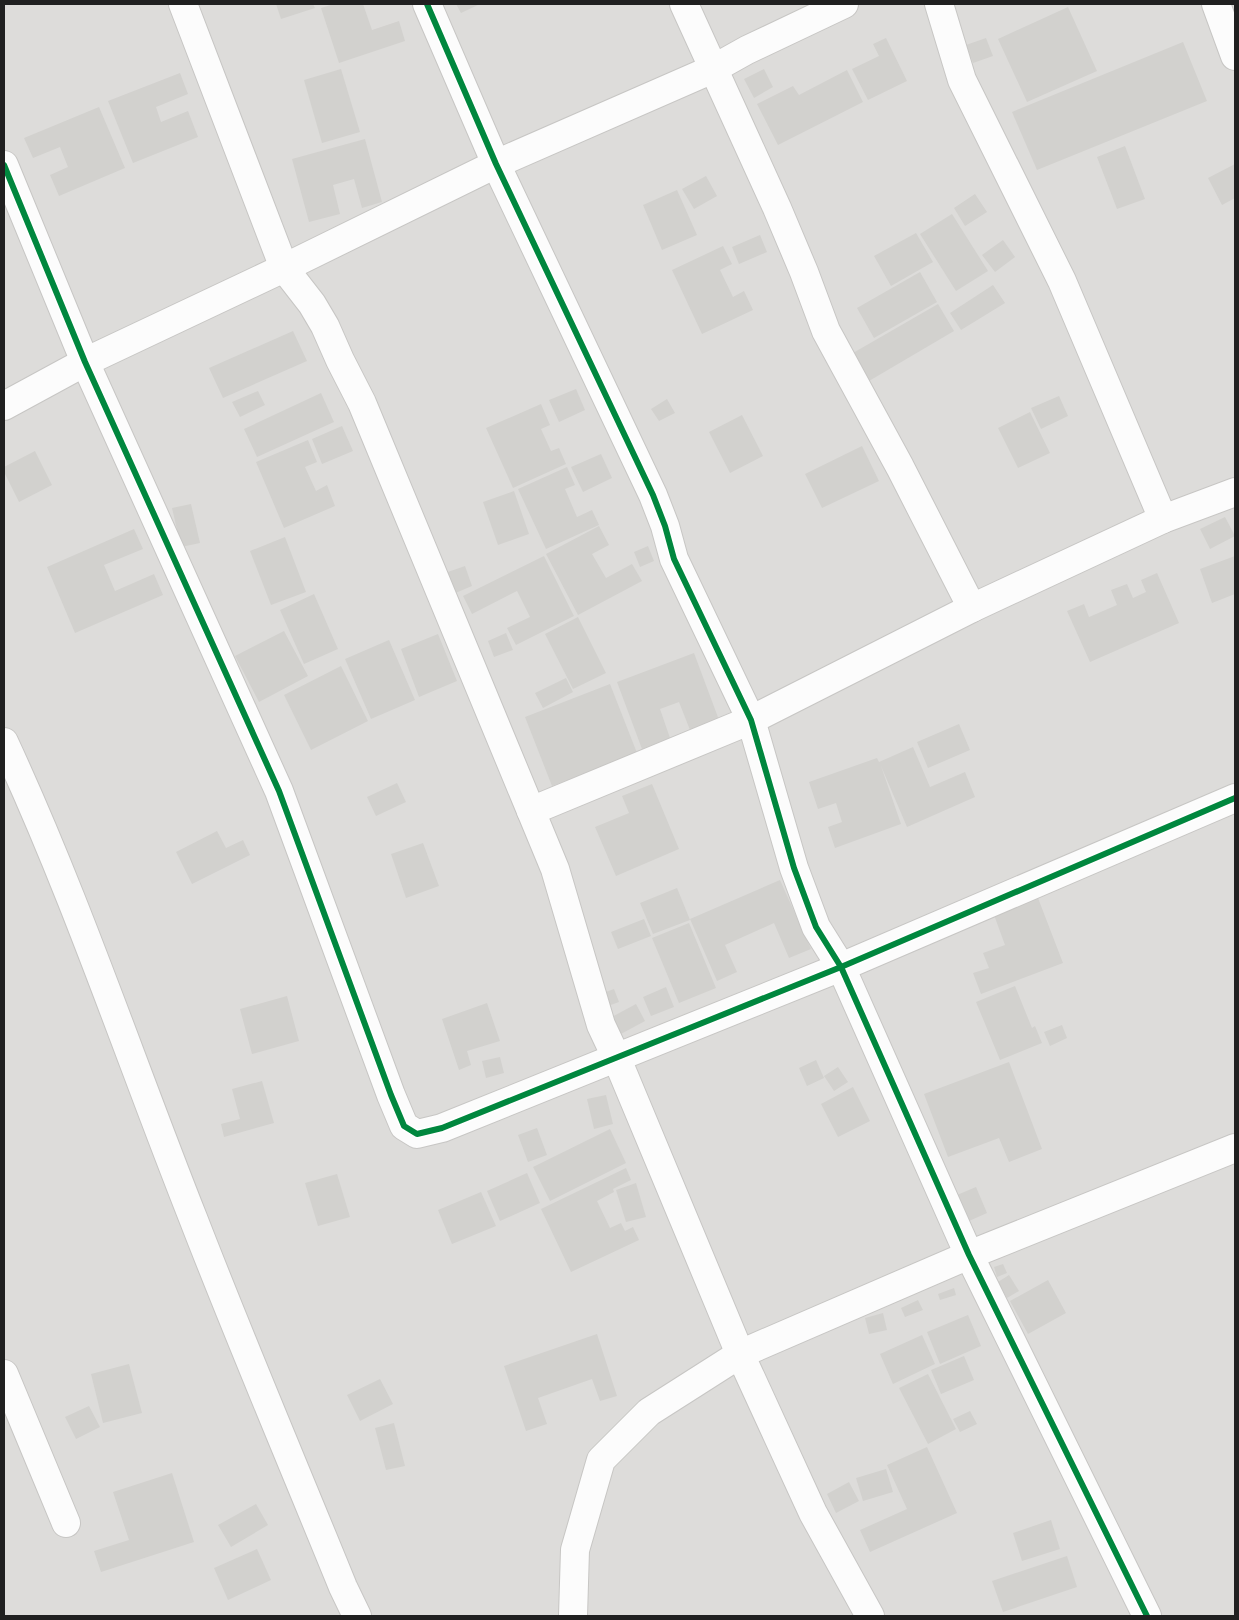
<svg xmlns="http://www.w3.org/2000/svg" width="1239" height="1620" viewBox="0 0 1239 1620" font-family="'Exo 2',sans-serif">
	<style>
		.residential { fill: #dddcda }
		.building { fill: #d2d1ce }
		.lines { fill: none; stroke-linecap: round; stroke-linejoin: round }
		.minor-casing { stroke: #c7c6c4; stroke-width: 30 }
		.minor { stroke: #fcfcfc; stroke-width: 28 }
		.cycleway-casing { stroke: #fff; stroke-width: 9 }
		.cycleway { stroke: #00873e; stroke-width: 6 }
	</style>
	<rect width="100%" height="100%" fill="#eeede8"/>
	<!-- residential -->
	<rect class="residential" x="4" y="4" width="1231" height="1612"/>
	<!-- building -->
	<g class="building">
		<polygon points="276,4 313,4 315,8 281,19"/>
		<polygon points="334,4 363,4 372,30 399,21 405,41 339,63 321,8"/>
		<polygon points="456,4 480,4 461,13"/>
		<polygon points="1068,7 1097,71 1027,102 998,39"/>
		<polygon points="886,38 907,81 868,100 852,69 879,56 873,44"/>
		<polygon points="986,38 993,56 973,63 966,45"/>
		<polygon points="1183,42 1207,101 1037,170 1012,112"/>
		<polygon points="341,69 360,132 322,143 304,80"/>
		<polygon points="764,69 773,87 754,98 744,79"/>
		<polygon points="847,70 863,102 778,145 757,104 793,86 799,95"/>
		<polygon points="180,73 188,94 156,107 161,122 188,111 198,137 133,163 108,101"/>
		<polygon points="99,107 125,168 59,196 50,175 68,167 60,147 33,158 24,138"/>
		<polygon points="365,139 382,202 362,208 354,179 333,185 340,214 309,222 292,159"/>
		<polygon points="1125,146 1145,199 1117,209 1097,157"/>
		<polygon points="1235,164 1235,198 1222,205 1208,178"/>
		<polygon points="706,176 717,196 694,209 682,189"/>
		<polygon points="677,190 697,235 662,250 643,205"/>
		<polygon points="975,194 987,212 965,226 954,208"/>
		<polygon points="952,214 988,271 956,291 920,234"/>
		<polygon points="916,233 933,262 891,286 874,256"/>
		<polygon points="760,235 767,252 739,264 732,247"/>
		<polygon points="1003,240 1015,257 995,272 982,255"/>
		<polygon points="723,246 732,264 720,270 733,297 744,291 753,310 702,334 672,270"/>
		<polygon points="920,272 937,302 874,338 857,308"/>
		<polygon points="993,285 1005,303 961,330 950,313"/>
		<polygon points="938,304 954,331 869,381 853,353"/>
		<polygon points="293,331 307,361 223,398 209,368"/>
		<polygon points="576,389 585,410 559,422 549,400"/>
		<polygon points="258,391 265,405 240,417 232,402"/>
		<polygon points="321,393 334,422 257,457 244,429"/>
		<polygon points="1059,396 1068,416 1041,429 1031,408"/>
		<polygon points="667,399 675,413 659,421 651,409"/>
		<polygon points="541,404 550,425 541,429 551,451 559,448 566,464 513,488 486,428"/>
		<polygon points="1030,412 1050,453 1018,468 998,428"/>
		<polygon points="742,415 763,456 730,473 709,432"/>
		<polygon points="342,426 353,451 322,464 312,439"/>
		<polygon points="308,440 317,462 305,467 316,491 327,485 335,506 284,528 256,462"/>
		<polygon points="862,446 879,481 822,508 805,474"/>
		<polygon points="35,451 52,485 19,502 4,472 4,467"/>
		<polygon points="601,454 612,478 583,492 571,467"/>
		<polygon points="567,467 575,485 565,489 577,517 592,510 599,525 546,549 518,489"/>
		<polygon points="514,491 529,534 498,545 483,502"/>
		<polygon points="191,504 200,543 181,547 172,508"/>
		<polygon points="1225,517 1235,536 1210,549 1200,529"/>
		<polygon points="599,526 609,545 592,554 606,578 632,564 642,581 578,615 546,554"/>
		<polygon points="134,529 143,549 104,565 115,591 154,574 163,595 75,633 47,567"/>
		<polygon points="285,537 306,592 271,605 250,551"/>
		<polygon points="648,546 654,561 640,567 634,552"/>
		<polygon points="544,556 574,616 516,645 507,628 530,617 517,591 472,614 463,596"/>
		<polygon points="1235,556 1235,594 1212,603 1200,569"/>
		<polygon points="465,566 472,586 453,594 445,573"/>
		<polygon points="1157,573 1179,623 1090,662 1067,611 1084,604 1089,617 1117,605 1111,590 1127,584 1133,598 1146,592 1141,580"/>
		<polygon points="314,594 338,649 304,664 280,610"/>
		<polygon points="578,617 606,673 573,689 545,634"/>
		<polygon points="284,631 308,676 259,702 235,656"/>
		<polygon points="506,633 513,650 494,657 488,641"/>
		<polygon points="438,634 457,681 419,697 401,649"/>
		<polygon points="389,640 415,700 371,719 345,659"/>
		<polygon points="694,653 719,720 690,730 679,702 660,709 670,738 642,749 617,682"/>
		<polygon points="341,666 368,721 311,750 284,695"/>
		<polygon points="566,678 573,692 543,708 535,693"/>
		<polygon points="610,684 637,753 552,786 525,717"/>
		<polygon points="959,724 970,750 928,768 917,742"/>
		<polygon points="913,747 930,787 965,772 975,797 907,827 881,766 901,824 835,848 828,827 842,822 836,803 818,809 809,782 877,758 879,762"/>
		<polygon points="397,783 406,802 376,816 367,797"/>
		<polygon points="652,784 679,849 616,876 595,827 629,813 622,796"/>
		<polygon points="217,831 226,848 243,840 250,855 192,884 176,852"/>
		<polygon points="423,843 439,886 406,898 391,854"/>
		<polygon points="780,880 811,949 789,958 774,923 725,945 737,972 717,981 690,919"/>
		<polygon points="677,888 690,920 653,934 640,903"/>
		<polygon points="1038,898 1063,963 981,994 973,973 989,968 983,953 1005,945 994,915"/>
		<polygon points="644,919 651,936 618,949 611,932"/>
		<polygon points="689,923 716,988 679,1003 652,938"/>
		<polygon points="1015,986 1032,1028 1035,1026 1042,1043 1000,1060 976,1002"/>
		<polygon points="666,987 674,1007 651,1016 643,997"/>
		<polygon points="614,989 619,1002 605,1007 600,994"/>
		<polygon points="287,996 299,1041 252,1054 240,1009"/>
		<polygon points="487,1003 500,1041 467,1051 471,1065 459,1070 442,1019"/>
		<polygon points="636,1004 645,1021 619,1035 610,1018"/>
		<polygon points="1062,1025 1067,1038 1050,1046 1044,1032"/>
		<polygon points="500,1057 504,1073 486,1078 482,1061"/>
		<polygon points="816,1060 824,1078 807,1086 799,1068"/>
		<polygon points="1009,1062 1042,1149 1009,1162 999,1138 948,1157 924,1094"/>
		<polygon points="838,1067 848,1082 834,1091 824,1076"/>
		<polygon points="262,1081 274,1123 224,1137 221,1124 240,1119 232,1089"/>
		<polygon points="853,1087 870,1121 838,1137 821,1104"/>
		<polygon points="606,1095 613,1124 594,1129 587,1099"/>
		<polygon points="537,1128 547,1155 528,1162 518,1135"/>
		<polygon points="610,1129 626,1163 550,1201 533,1167"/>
		<polygon points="626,1168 631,1180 613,1189 614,1192 597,1201 610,1228 621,1223 625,1231 633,1227 639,1240 571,1272 541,1209"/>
		<polygon points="527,1173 540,1203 500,1221 487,1191"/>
		<polygon points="337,1174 350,1217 318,1226 305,1183"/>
		<polygon points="636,1183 646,1217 626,1222 616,1190"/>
		<polygon points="976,1187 987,1213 969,1221 957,1195"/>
		<polygon points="481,1192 496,1226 452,1244 438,1210"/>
		<polygon points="1003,1264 1007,1273 997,1277 994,1267"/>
		<polygon points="1009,1275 1019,1291 1007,1298 998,1282"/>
		<polygon points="1048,1280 1066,1313 1028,1334 1010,1301"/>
		<polygon points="954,1288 956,1295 940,1300 938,1294"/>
		<polygon points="918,1300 923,1310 905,1317 901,1308"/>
		<polygon points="883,1313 887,1330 869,1334 865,1318"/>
		<polygon points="968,1315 981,1346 940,1364 927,1332"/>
		<polygon points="597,1334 617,1396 600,1401 592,1379 538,1398 547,1424 526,1431 504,1366"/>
		<polygon points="922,1335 935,1364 893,1384 880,1354"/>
		<polygon points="964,1356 974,1380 941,1394 931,1370"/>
		<polygon points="129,1364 142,1413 103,1423 91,1374"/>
		<polygon points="928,1374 956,1429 928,1444 899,1388"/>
		<polygon points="380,1379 393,1404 360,1421 347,1395"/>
		<polygon points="89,1406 100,1427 76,1439 65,1417"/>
		<polygon points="970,1411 977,1424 960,1432 953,1419"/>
		<polygon points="394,1423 405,1466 386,1470 375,1428"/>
		<polygon points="927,1447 957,1513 870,1552 860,1530 907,1509 887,1465"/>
		<polygon points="886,1469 893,1492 863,1501 856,1478"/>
		<polygon points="172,1473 194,1542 101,1572 94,1551 129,1540 113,1492"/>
		<polygon points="849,1482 859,1501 836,1513 827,1494"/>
		<polygon points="256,1504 268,1525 231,1547 218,1525"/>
		<polygon points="1051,1520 1060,1549 1022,1561 1013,1533"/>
		<polygon points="257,1549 271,1580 228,1600 214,1568"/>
		<polygon points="1067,1556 1077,1587 1003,1612 992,1581"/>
	</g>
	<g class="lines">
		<defs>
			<g id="minor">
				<polyline points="183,4 284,268 312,304 325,326 340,360 362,403 531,811 555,869 601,1025 617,1059 740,1354 813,1513 870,1616"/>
				<polyline points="427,4 496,164 653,495 665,526 674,559 751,720 794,868 816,927 841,967 969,1255 1147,1616"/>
				<polyline points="684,4 777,208 804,272 826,331 900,467 972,608"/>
				<polyline points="939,4 962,80 1062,281 1163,519"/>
				<polyline points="1216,4 1235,56"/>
				<polyline points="4,165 85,362 279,791 391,1095 404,1126 417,1134 442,1128 841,967 1235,798"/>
				<polyline points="4,406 85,362 284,268 496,164 713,69 747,50 844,4"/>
				<path d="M 4,742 C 76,897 130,1059 193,1218 C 241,1342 293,1464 343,1587 L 357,1616"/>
				<polyline points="531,811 751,720 972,608 1163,519 1235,492"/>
				<polyline points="4,1374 66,1523"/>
				<polyline points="573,1616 575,1550 601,1460 649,1412 740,1354 969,1255 1235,1148"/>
			</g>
		</defs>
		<!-- minor casing -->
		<use href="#minor" class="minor-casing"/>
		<!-- minor -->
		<use href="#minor" class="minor"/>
		<defs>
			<g id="cycleway">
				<polyline points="427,4 496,164 653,495 665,526 674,559 751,720 794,868 816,927 841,967 969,1255 1147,1616"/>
				<polyline points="4,165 85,362 279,791 391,1095 404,1126 417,1134 442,1128 841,967 1235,798"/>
			</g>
		</defs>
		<!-- cycleway casing -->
		<use href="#cycleway" class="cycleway-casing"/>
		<!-- cycleway -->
		<use href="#cycleway" class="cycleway"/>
	</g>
	<!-- border -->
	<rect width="1239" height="1620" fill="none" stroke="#202020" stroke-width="10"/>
</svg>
